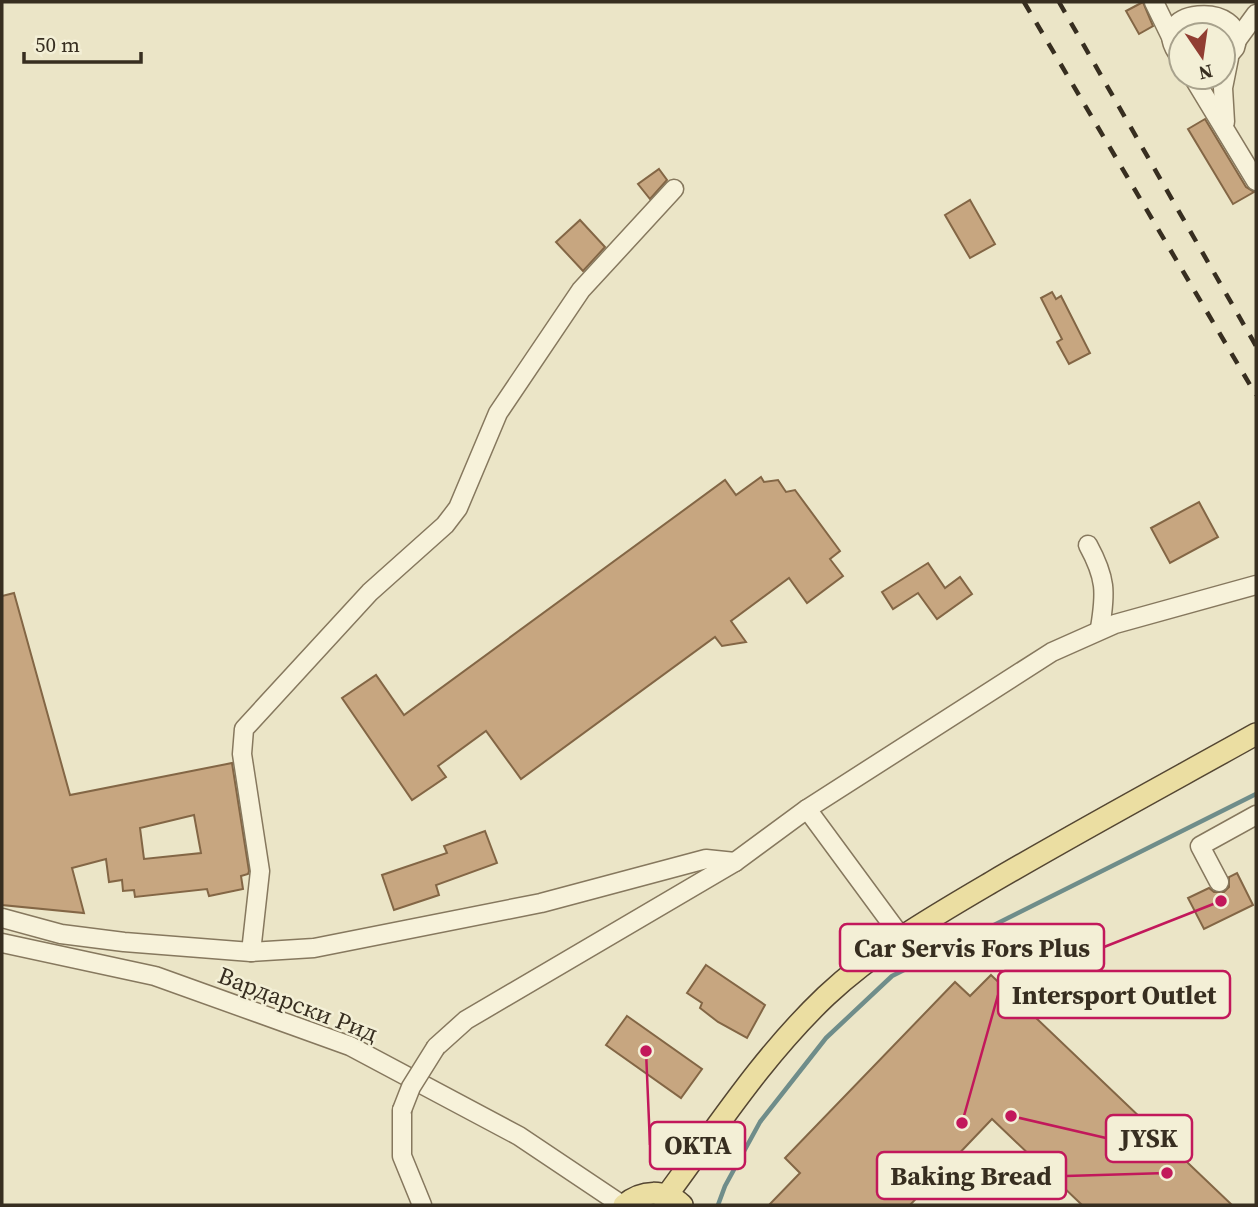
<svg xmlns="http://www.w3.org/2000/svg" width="1258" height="1207" viewBox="0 0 1258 1207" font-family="'Source Serif 4',serif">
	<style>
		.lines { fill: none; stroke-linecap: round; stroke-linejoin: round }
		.stream { stroke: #6f8d8a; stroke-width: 4.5 }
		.building { fill: #c7a680; stroke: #836645; stroke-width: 2; fill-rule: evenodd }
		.minor-casing { stroke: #86785e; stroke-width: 21 }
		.major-casing { stroke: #544632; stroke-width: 24 }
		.minor { stroke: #f7f2da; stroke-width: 18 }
		.major { stroke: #ebdea2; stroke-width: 21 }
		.rail { stroke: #372e20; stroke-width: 4.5; stroke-dasharray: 12 12; stroke-linecap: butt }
		.minor-bridge-casing { stroke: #86785e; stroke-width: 21; stroke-linecap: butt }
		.minor-bridge { stroke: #f7f2da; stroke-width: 18 }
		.labels { text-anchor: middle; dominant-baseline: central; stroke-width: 5; stroke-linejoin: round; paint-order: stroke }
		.street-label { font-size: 24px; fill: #372e20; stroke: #f3efd6 }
		.leader { fill: none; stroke: #c2185b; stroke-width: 2.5 }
		.callout-dot { fill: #c2185b; stroke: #f3efd6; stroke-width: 2.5 }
		.callout { fill: #f3efd6; stroke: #c2185b; stroke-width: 2.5 }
		.callout-label { font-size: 26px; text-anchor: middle; font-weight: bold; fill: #372e20 }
	</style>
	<rect width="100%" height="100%" fill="#ebe5c7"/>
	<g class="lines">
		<!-- stream -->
		<polyline class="stream" points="718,1205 725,1186 760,1122 826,1038 892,976 1256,794"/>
	</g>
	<!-- building -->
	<g class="building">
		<polygon points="1143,2 1153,26 1139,34 1126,11"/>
		<polygon points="1205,119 1246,187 1254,192 1233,204 1188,129"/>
		<polygon points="659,169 667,180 650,199 638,184"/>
		<polygon points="970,200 995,244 970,258 945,215"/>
		<polygon points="580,220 605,247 583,271 556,242"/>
		<polygon points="1052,292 1056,299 1061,296 1090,353 1069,364 1057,342 1062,339 1041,298"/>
		<polygon points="761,477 764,482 778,480 786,492 795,490 840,551 830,559 843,576 807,603 789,578 731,621 746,642 722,646 715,637 521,779 486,731 438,766 446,777 412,800 342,698 376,675 404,715 725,480 736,495"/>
		<polygon points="1199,502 1218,537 1170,563 1151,528"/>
		<polygon points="928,563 945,588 960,577 972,594 937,619 918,593 893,609 882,592"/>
		<path d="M 14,593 L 70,795 L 232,763 L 249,871 L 248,874 L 241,876 L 243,889 L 209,896 L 207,889 L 135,897 L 134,890 L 123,891 L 122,880 L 109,882 L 106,859 L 72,868 L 84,913 L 2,905 L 2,596 ZM 194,815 L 201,853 L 144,859 L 140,828 Z"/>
		<polygon points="485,831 497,863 436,885 439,895 394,910 382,875 447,853 444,846"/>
		<polygon points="1237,873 1253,905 1204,929 1188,898 1209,888 1214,892 1224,892 1229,887 1229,877"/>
		<polygon points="706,965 765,1005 747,1038 718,1022 700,1008 702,1003 687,993"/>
		<polygon points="991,975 1232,1205 1082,1205 992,1119 910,1205 769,1205 800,1173 785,1158 955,982 970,996"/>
		<polygon points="627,1016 702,1069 681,1098 606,1045"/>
	</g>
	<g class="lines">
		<defs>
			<g id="minor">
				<polyline points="1154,2 1173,41"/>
				<polyline points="1237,40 1256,14"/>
				<path d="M 1181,58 C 1139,6 1251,0 1235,48 L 1223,62"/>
				<polyline points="1193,77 1256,181"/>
				<polyline points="1225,122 1223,88 1229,58"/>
				<path d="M 1088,545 C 1106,578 1106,592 1100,628"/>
				<polyline points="807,809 902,938"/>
				<polyline points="1219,882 1200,846 1256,815"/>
				<polyline points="2,918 61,934 124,942 251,952 314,948 541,903 706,859 735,862"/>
				<polyline points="2,943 155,976 350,1046 519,1136 622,1205"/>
				<polyline points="251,952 260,871 242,754 244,729 370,592 445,525 458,508 498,413 581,290 674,189"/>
				<polyline points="436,1047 466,1020 735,862 807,809 1052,652 1115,624 1256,585"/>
				<polyline points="402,1110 402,1156 422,1205"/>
			</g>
			<g id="major">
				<path d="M 667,1195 C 718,1126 763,1056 826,996 C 875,950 934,916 992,882 C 1079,831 1168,783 1256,734"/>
				<path d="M 624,1205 C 642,1190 664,1189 682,1205"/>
			</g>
		</defs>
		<!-- minor casing -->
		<use href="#minor" class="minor-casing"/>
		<!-- major casing -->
		<use href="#major" class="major-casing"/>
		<!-- minor -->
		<use href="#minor" class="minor"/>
		<!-- major -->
		<use href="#major" class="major"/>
		<!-- rail -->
		<g class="rail">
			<polyline points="1024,2 1256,395"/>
			<polyline points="1059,2 1256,346"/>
		</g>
		<defs>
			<polyline id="minor-bridge" points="402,1110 411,1087 436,1047"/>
		</defs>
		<!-- minor-bridge casing -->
		<use href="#minor-bridge" class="minor-bridge-casing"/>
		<!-- minor-bridge -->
		<use href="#minor-bridge" class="minor-bridge"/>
	</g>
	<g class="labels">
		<!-- street labels -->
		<g class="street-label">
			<text transform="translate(298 1004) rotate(21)">Вардарски Рид</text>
		</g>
	</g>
	<!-- callouts -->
	<path class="leader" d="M1221 901L1104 947M962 1123L998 995M1011 1116L1106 1138M646 1051L650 1145M1167 1173L1066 1176"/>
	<g class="callout-dot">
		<circle cx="1221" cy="901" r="7"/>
		<circle cx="962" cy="1123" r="7"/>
		<circle cx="1011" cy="1116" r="7"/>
		<circle cx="646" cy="1051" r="7"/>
		<circle cx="1167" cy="1173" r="7"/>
	</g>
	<g class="callout">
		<rect x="840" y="924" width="264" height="47" rx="7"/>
		<rect x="998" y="971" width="232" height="47" rx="7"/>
		<rect x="1106" y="1115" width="86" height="47" rx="7"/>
		<rect x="650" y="1122" width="95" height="47" rx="7"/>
		<rect x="877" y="1152" width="189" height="47" rx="7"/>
	</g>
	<g class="callout-label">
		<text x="972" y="957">Car Servis Fors Plus</text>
		<text x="1114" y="1004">Intersport Outlet</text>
		<text x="1149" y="1147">JYSK</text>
		<text x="698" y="1154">OKTA</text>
		<text x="971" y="1185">Baking Bread</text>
	</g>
	<!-- border -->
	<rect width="1258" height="1207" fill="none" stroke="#372e20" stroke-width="7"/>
	<!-- north arrow -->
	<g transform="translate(1202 56) rotate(167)"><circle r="33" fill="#f3efd6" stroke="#a8a28d" stroke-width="2"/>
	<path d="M0-5L12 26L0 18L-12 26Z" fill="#913d32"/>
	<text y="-10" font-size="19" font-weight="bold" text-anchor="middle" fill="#372e20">N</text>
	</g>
	<!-- scale -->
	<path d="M24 52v10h117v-10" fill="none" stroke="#372e20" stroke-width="3.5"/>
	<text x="35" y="52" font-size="21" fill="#372e20" stroke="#f3efd6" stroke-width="5" paint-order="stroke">50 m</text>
</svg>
